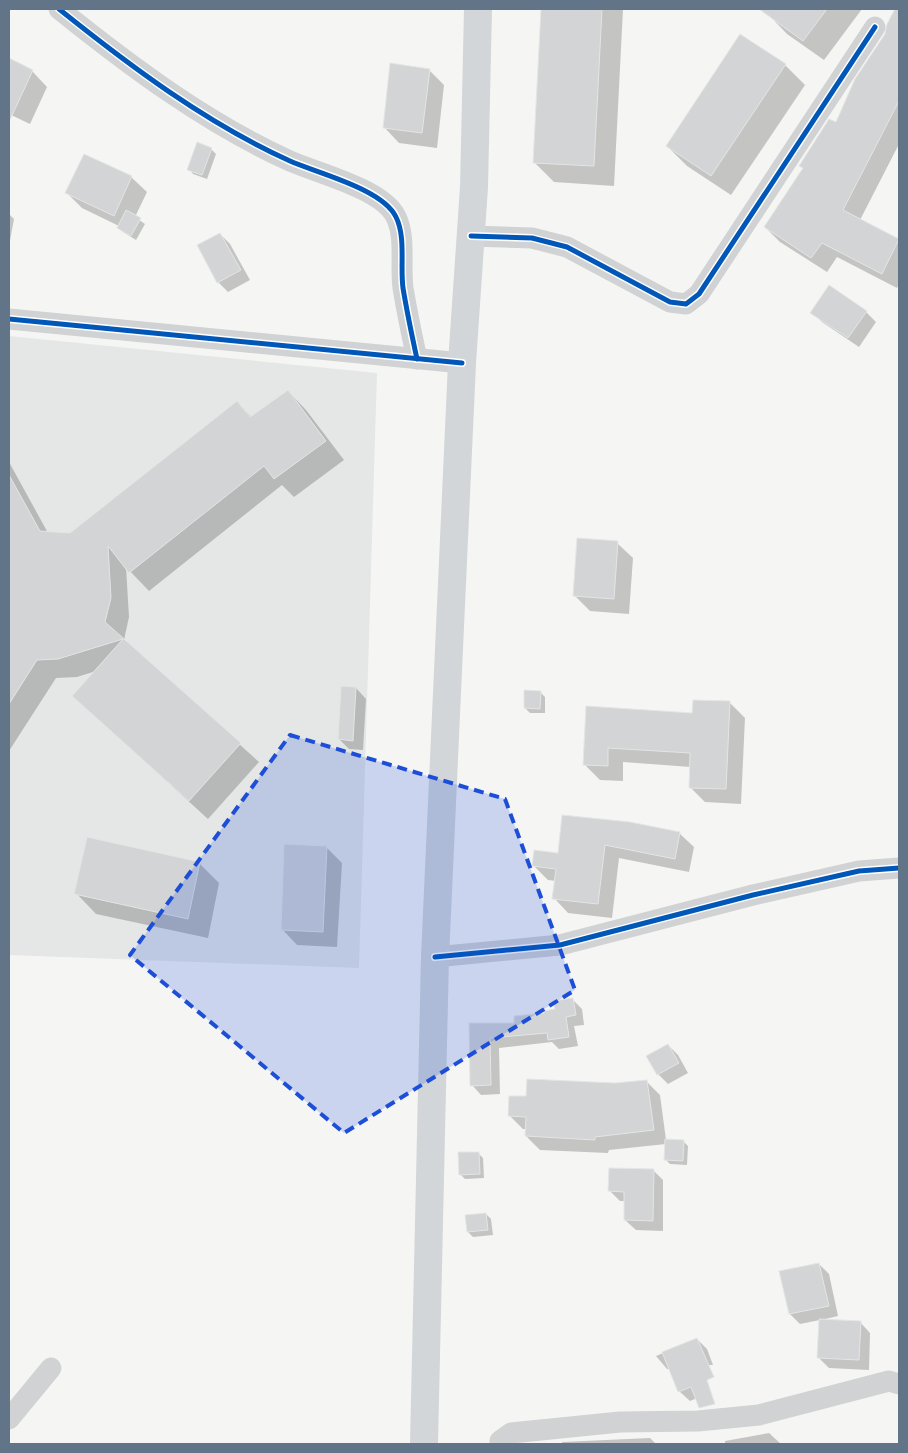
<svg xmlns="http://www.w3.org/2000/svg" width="908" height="1453" viewBox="0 0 908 1453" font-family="Figtree,sans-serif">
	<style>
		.built { fill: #e5e7e6 }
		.shadow { fill: #0003 }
		.building { fill: #d3d4d5; stroke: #e4e5e4 }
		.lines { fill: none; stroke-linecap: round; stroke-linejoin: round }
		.minor { stroke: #d0d2d3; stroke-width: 21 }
		.major { stroke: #d2d6d9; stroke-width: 28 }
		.cycleway-casing { stroke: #fff; stroke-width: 8 }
		.cycleway { stroke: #0057b8; stroke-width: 5 }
		.marked { fill: #1d4ed8; fill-opacity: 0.2; stroke: #1d4ed8; stroke-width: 4; stroke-dasharray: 10 6; stroke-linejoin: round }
	</style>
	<rect width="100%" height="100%" fill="#f5f6f4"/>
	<!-- built -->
	<polygon class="built" points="9,336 377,373 359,968 9,955"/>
	<!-- shadow -->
	<g class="shadow">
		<polygon points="542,9 623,9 614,186 554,182 534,162"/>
		<polygon points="771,9 862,9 824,60 787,34 767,13"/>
		<polygon points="899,17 899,144 860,220 899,241 899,284 897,288 837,257 827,272 780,242 765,227 804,169 800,166 836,124"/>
		<polygon points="9,60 32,71 47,87 30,124 9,114"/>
		<polygon points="785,65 805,85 731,195 687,166 667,146"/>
		<polygon points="429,70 444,85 437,148 399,143 384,127"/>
		<polygon points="211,149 216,154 207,179 193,174 189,169"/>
		<polygon points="131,177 147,192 135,217 145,224 136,240 123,232 118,228 119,226 82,208 67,193"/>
		<polygon points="9,214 14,219 9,246"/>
		<polygon points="220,234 230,244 250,280 228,292 218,282"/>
		<polygon points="812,312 866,312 876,322 859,347 822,322"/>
		<polygon points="288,391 306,410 344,460 294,497 282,485 149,591 126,567 129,617 124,640 259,762 208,819 73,696 96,671 77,677 56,678 9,751 9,462 48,533 70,535 237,402 252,418"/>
		<polygon points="617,543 633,558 629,614 590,611 575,596"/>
		<polygon points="356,688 366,699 363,750 349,749 339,739"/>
		<polygon points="540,692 545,697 545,713 530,713 525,708"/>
		<polygon points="729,702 745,718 741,804 705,802 690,787 691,767 623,762 623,781 600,780 584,764 588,708 693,715"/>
		<polygon points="563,816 679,833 694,847 689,872 619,858 612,918 568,913 554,898 556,881 548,880 534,866 559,854"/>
		<polygon points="326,847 342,863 337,947 297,945 282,929"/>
		<polygon points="199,863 219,883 208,938 96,914 76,893"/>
		<polygon points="572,999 582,1009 584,1025 574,1026 578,1046 559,1049 552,1042 499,1048 500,1094 481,1095 472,1085 470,1024 516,1024 556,1010"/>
		<polygon points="668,1045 678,1055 688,1073 668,1084 658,1074"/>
		<polygon points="646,1081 660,1095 666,1140 683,1141 688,1146 687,1165 670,1164 666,1160 666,1144 609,1150 608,1153 540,1150 526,1136 526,1129 523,1129 509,1115 527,1098"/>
		<polygon points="478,1153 483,1158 484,1178 465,1179 460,1174"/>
		<polygon points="653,1170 663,1180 663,1231 636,1230 625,1220 626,1201 620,1201 610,1191"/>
		<polygon points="486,1214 491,1219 493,1235 473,1237 468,1232"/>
		<polygon points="819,1264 829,1274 838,1316 821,1320 860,1322 870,1333 869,1370 829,1368 819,1358 820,1320 800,1324 790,1314"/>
		<polygon points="697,1339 707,1349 713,1365 707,1365 707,1394 690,1401 679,1391 670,1369 667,1369 656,1356"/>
		<polygon points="769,1433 781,1444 725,1444 725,1441"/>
		<polygon points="650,1438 656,1444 562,1444 562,1442"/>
	</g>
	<!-- building -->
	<g class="building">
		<polygon points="541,9 602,9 594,166 533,163"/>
		<polygon points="759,9 827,9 803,41"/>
		<polygon points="895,9 899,9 899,101 843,210 899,239 882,274 822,243 811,258 764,227 803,168 799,166 829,119 836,122 855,79 885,34 887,24"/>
		<polygon points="740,34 786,64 711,176 666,146"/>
		<polygon points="9,58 33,70 9,122"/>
		<polygon points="390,63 430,69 422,133 383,128"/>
		<polygon points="197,142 212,148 202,175 187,170"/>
		<polygon points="84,154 132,176 114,216 65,193"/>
		<polygon points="126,210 141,218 131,236 117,228"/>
		<polygon points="220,233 241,270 217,283 197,245"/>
		<polygon points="829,285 867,311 848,338 810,313"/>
		<polygon points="288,390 326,441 274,479 264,466 129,573 108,546 111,598 105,622 241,743 189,801 72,696 123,639 58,659 37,660 9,704 9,475 40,531 70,533 237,401 250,417"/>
		<polygon points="577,538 618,541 614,599 573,596"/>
		<polygon points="341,686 356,687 353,741 338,739"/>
		<polygon points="524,690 541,691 540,709 524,708"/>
		<polygon points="693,700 730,701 726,789 689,788 690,753 608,748 608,766 583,765 586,706 692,713"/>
		<polygon points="562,815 630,822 680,832 675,859 605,845 598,904 552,899 556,869 532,866 534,850 558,853"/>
		<polygon points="87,837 200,862 188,919 74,894"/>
		<polygon points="284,844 327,846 323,932 281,930"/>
		<polygon points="573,998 576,1015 566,1017 569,1037 548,1040 547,1033 490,1038 491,1085 470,1086 469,1023 514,1023 514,1016 544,1013 543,1011 555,1009 553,1001"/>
		<polygon points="668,1044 679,1063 657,1075 646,1056"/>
		<polygon points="527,1079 615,1083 647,1080 654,1130 595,1137 595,1140 525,1136 526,1117 508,1116 509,1096 526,1096"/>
		<polygon points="665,1139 684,1140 683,1161 664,1160"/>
		<polygon points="458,1152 479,1152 480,1174 459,1175"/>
		<polygon points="609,1168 654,1169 653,1221 624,1220 624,1192 608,1191"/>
		<polygon points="486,1213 488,1230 467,1232 465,1215"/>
		<polygon points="819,1263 829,1306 789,1314 779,1271"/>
		<polygon points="819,1319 861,1321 859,1360 817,1358"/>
		<polygon points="697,1338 714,1377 707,1380 715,1404 699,1408 691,1387 678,1392 662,1352"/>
	</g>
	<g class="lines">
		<!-- minor -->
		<g class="minor">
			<path d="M 59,9 C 130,66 206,123 290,161 C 317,173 383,189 396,217 C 406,237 400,266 403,288 C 407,312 412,336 417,359"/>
			<polyline points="471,236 532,238 567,247 670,302 686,304 699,294 875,27"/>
			<polyline points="9,319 462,363"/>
			<polyline points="435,957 560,945 753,895 859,871 899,868"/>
			<polyline points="9,1419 51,1368"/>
			<polyline points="500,1444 500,1441 511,1433 620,1422 698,1421 759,1415 889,1381 899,1384"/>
		</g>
		<!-- major -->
		<polyline class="major" points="424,1444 435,957 462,363 474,187 478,9"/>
		<defs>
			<g id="cycleway">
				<path d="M 59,9 C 130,66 206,123 290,161 C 317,173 383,189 396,217 C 406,237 400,266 403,288 C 407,312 412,336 417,359"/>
				<polyline points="471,236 532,238 567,247 670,302 686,304 699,294 875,27"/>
				<polyline points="9,319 462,363"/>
				<polyline points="435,957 560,945 753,895 859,871 899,868"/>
			</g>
		</defs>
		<!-- cycleway casing -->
		<use href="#cycleway" class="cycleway-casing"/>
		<!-- cycleway -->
		<use href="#cycleway" class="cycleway"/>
	</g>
	<!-- marked area -->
	<path class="marked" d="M 290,735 L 505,799 L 575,990 L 344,1133 L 130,955 Z"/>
	<!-- border -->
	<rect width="908" height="1453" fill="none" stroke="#627487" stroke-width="20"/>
</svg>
